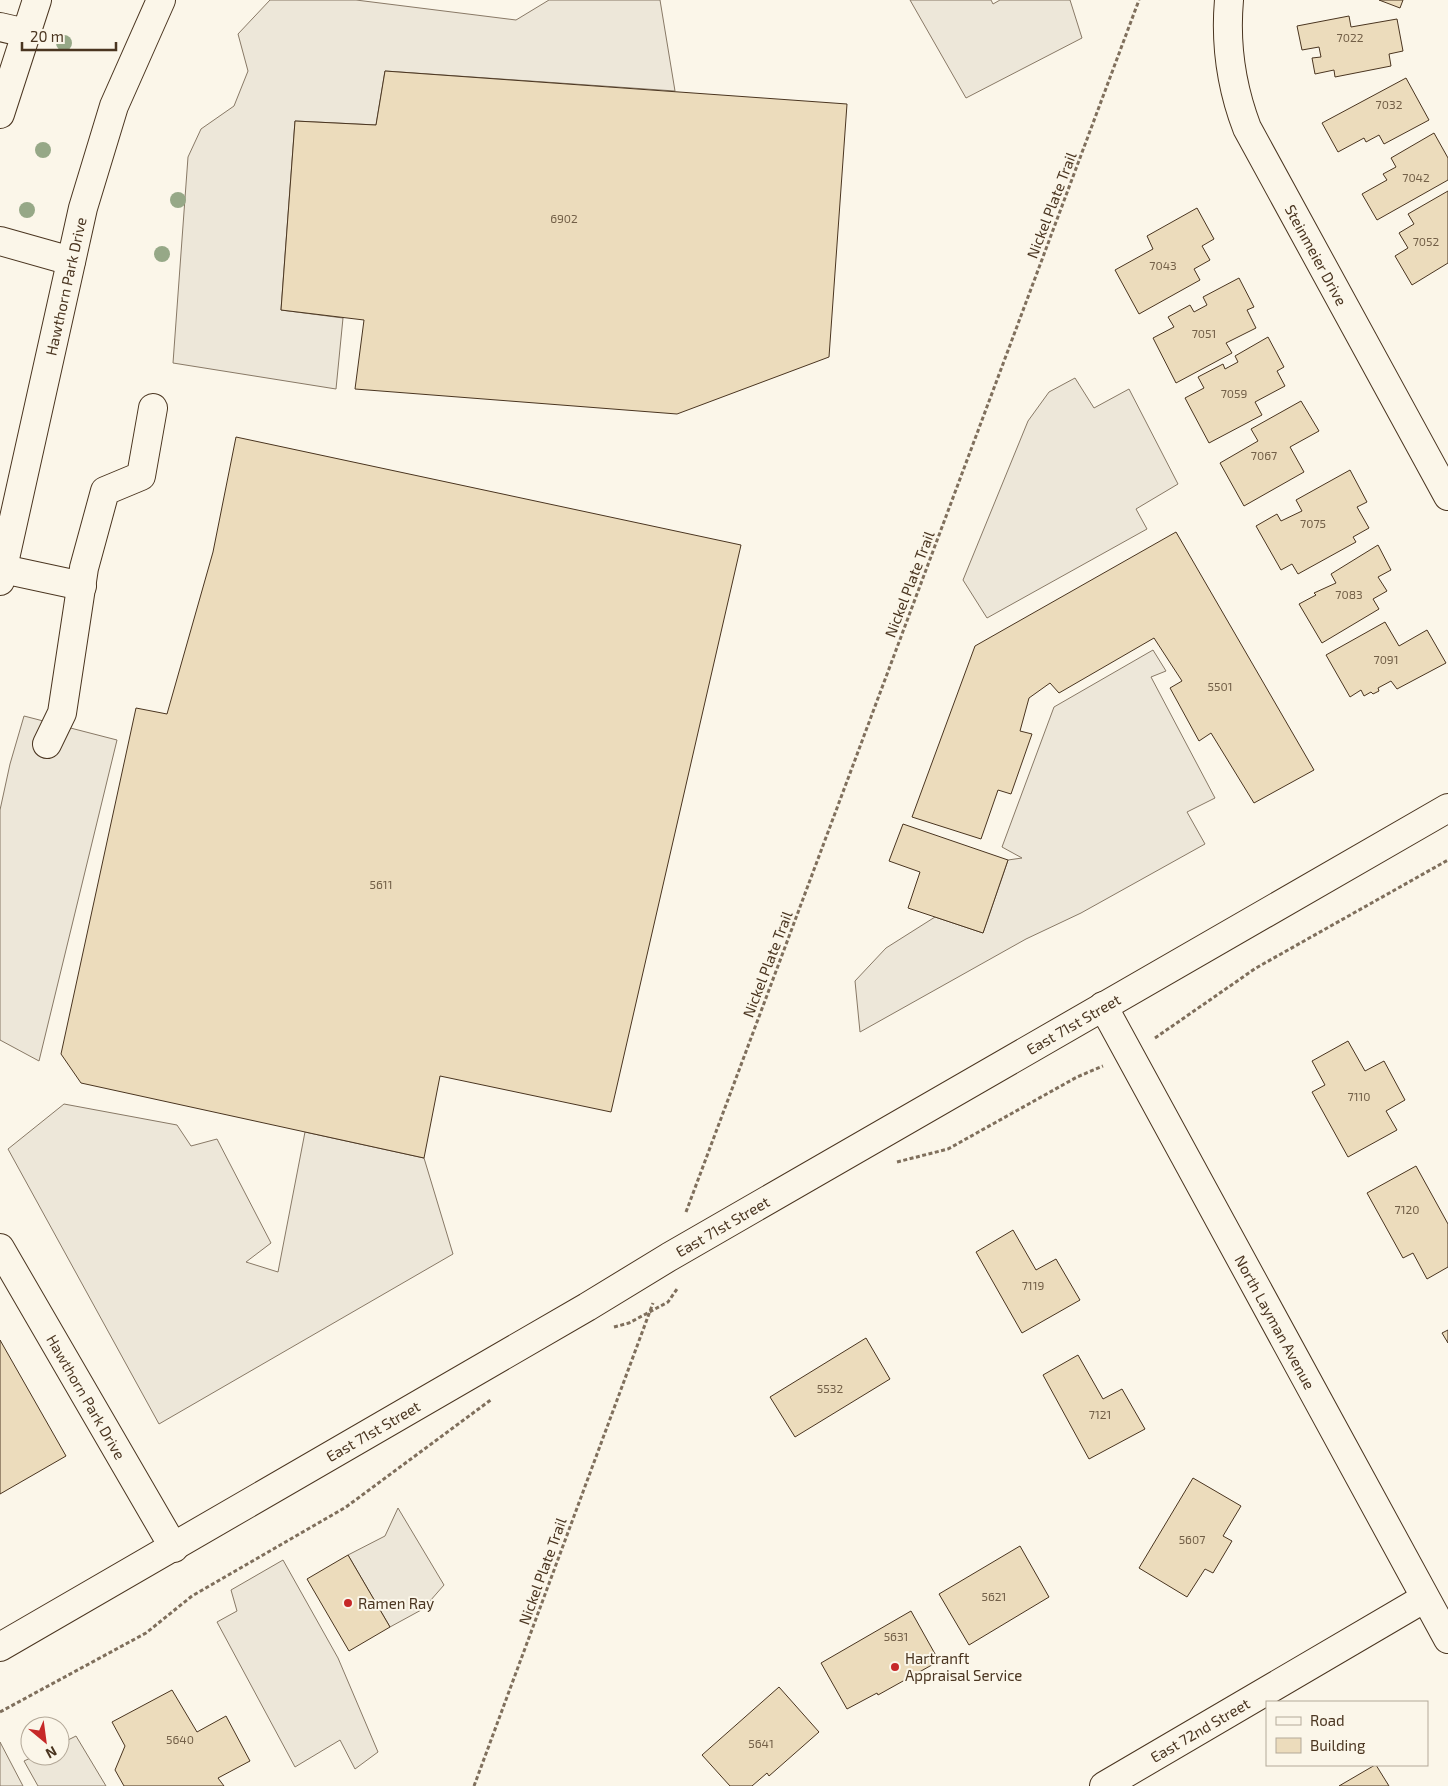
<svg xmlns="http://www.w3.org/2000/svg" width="1448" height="1786" viewBox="0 0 1448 1786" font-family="'Exo 2',sans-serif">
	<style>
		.parking { fill: #ede7d9; stroke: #887966 }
		.building { fill: #ecdcbc; stroke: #4a3520 }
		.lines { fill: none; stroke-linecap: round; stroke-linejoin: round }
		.minor-casing { stroke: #4a3520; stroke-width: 30 }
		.major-casing { stroke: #4a3520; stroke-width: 30 }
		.path { stroke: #7f6f5c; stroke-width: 3; stroke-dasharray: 4 2.5; stroke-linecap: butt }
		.minor { stroke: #fbf6e9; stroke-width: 28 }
		.major { stroke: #fbf6e9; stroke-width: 28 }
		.tree { fill: #96a887 }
		.poi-dot { fill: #c62828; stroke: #fbf6e9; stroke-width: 2 }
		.labels { text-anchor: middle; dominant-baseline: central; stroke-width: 4; stroke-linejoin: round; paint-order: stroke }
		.number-label { font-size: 12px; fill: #725f47 }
		.street-label { font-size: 15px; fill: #4a3520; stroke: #fbf6e9 }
		.poi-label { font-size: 15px; fill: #4a3520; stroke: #fbf6e9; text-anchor: start }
	</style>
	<rect width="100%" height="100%" fill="#fbf6e9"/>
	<!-- parking -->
	<g class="parking">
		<polygon points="270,0 356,0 516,20 549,0 660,0 675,91 385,71 376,125 295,121 281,310 343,318 336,389 173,363 188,157 201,129 234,106 248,71 238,34"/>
		<polygon points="910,0 991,0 993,4 1000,0 1070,0 1082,38 966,98"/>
		<polygon points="1075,378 1094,408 1129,389 1178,484 1136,509 1147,529 987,618 963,580 1028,421 1049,392"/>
		<polygon points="1153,650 1166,671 1151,677 1215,798 1187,812 1205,844 1081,913 1026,939 860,1032 855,981 886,948 935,917 983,933 1008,860 1022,858 1002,847 1054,707"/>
		<polygon points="24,716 117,740 39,1061 0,1040 0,810 10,764"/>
		<polygon points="64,1104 177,1125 191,1146 217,1139 271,1243 246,1262 278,1272 305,1132 424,1158 453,1254 159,1424 8,1149"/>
		<polygon points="398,1508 444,1585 423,1609 390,1627 348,1555 385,1536"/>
		<polygon points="283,1560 338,1658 378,1752 355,1769 340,1740 295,1767 217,1622 237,1611 231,1590"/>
		<polygon points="76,1736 106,1786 38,1786 24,1761 35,1756 60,1756 60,1744"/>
		<polygon points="0,1742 23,1786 0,1786"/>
	</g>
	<!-- building -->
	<g class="building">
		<polygon points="1379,0 1403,0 1400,8"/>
		<polygon points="1349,16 1351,27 1397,19 1403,51 1389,54 1391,66 1335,77 1334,70 1315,74 1312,58 1321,57 1319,47 1302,50 1297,26"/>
		<polygon points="385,71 847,104 829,357 677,414 355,389 364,320 281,310 295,121 376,125"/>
		<polygon points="1406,78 1429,120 1384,144 1379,135 1366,142 1364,138 1338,152 1322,123"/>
		<polygon points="1434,133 1448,158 1448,180 1377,220 1362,194 1387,180 1383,174 1396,167 1391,158"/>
		<polygon points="1448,191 1448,263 1412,285 1395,256 1408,248 1399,233 1414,224 1408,214"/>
		<polygon points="1197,208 1214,239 1202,246 1210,260 1194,269 1200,280 1139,314 1115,270 1153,249 1147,236"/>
		<polygon points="1239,278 1254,307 1247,310 1256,328 1226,343 1232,353 1176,383 1153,338 1174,327 1168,317 1190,305 1194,312 1207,305 1203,297"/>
		<polygon points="1268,337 1284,367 1277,371 1285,386 1255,402 1262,415 1209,443 1185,398 1204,388 1198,377 1223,364 1225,369 1238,362 1235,356"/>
		<polygon points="1301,401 1319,431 1290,447 1304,472 1244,506 1220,463 1258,441 1251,429"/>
		<polygon points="236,437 741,545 611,1112 440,1076 424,1158 81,1083 61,1054 136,708 167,714 213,552"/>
		<polygon points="1350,470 1367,502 1357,507 1369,528 1353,537 1356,542 1298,574 1292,564 1281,570 1256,526 1277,514 1281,521 1302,511 1296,500"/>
		<polygon points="1176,532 1314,770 1254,803 1211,733 1199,741 1170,688 1182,681 1154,638 1059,693 1050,683 1029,698 1020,731 1032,734 1011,794 998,790 981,839 912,817 975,646"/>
		<polygon points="1378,545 1391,570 1378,577 1387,591 1373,599 1379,609 1322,643 1299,604 1316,595 1314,593 1336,583 1331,574"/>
		<polygon points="1385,622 1399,646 1427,630 1446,663 1397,689 1391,681 1378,688 1379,691 1373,694 1371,692 1364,696 1361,690 1350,697 1326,655"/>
		<polygon points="903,824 1008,860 983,933 908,908 920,872 889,861"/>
		<polygon points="1348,1041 1365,1071 1384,1061 1405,1100 1386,1111 1397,1130 1348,1157 1312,1092 1325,1085 1312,1061"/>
		<polygon points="1416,1166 1448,1224 1448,1267 1427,1279 1413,1253 1403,1258 1367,1193"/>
		<polygon points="1013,1230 1036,1270 1056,1259 1080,1300 1022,1333 976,1252"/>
		<polygon points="1448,1330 1448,1343 1442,1333"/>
		<polygon points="866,1338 890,1379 795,1437 770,1397"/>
		<polygon points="0,1340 66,1456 0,1494"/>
		<polygon points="1078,1355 1103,1399 1122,1389 1145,1429 1089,1459 1043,1375"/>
		<polygon points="1193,1478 1241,1506 1223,1536 1232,1541 1213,1573 1205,1569 1187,1597 1139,1568"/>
		<polygon points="1020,1546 1049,1597 969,1645 939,1594"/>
		<polygon points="348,1555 390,1627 349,1651 307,1579"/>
		<polygon points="911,1611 939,1661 878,1695 877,1693 847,1709 821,1663"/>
		<polygon points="779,1687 819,1732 769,1776 767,1773 752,1786 730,1786 702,1755"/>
		<polygon points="172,1690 197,1732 226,1716 250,1761 218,1778 224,1786 124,1786 115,1770 125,1746 112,1722"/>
		<polygon points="1376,1765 1389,1786 1339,1786 1375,1765"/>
	</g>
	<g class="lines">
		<defs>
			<g id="minor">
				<path id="s1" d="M 1229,0 C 1225,45 1231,86 1247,128 L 1448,496"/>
				<polyline points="0,27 26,33"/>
				<polyline points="0,114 37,0"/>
				<polyline points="0,241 71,261"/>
				<polyline points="3,569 82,586"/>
				<path id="s2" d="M 0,581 L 83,208 L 114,106 L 161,0"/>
				<polyline points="47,744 62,713 84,568 105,491 141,476 153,408"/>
				<path id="s3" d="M 1103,1006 L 1448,1639"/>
				<path id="s4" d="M 0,1248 L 174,1548"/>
				<path id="s5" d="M 1104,1786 L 1425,1598"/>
			</g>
			<g id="major">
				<path id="s6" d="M 0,1647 L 587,1307 L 669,1257 L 1448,808"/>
			</g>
		</defs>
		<!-- minor casing -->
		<use href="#minor" class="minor-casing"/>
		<!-- major casing -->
		<use href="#major" class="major-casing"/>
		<!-- path -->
		<g class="path">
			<polyline points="1155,1038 1256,968 1448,860"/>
			<polyline points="897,1162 948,1149 1077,1077 1103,1066"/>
			<polyline points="686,1212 1139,0"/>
			<polyline points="614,1327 629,1323 668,1302 677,1289"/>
			<polyline points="0,1712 146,1633 192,1596 346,1507 492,1399"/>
			<polyline points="474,1786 653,1303"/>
		</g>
		<!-- minor -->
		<use href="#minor" class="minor"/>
		<!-- major -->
		<use href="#major" class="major"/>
	</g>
	<!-- trees -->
	<g class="tree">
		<circle cx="64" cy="43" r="8"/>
		<circle cx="43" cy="150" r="8"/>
		<circle cx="178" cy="200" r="8"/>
		<circle cx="27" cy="210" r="8"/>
		<circle cx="162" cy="254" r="8"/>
	</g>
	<!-- markers -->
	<g class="poi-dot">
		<circle cx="348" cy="1603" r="5"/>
		<circle cx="895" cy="1667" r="5"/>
	</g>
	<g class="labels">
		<!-- number labels -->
		<g class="number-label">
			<text x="1350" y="37">7022</text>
			<text x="1389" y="104">7032</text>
			<text x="1416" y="177">7042</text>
			<text x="564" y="218">6902</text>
			<text x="1426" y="241">7052</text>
			<text x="1163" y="265">7043</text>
			<text x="1204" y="333">7051</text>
			<text x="1234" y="393">7059</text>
			<text x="1264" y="455">7067</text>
			<text x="1313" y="523">7075</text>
			<text x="1349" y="594">7083</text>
			<text x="1386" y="659">7091</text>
			<text x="1220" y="686">5501</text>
			<text x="381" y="884">5611</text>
			<text x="1359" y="1096">7110</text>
			<text x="1407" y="1209">7120</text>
			<text x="1033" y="1285">7119</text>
			<text x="830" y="1388">5532</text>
			<text x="1100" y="1414">7121</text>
			<text x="1192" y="1539">5607</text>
			<text x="994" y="1596">5621</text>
			<text x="896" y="1636">5631</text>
			<text x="180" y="1739">5640</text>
			<text x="761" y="1743">5641</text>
		</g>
		<!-- street labels -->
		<g class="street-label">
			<text transform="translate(1051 205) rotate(-69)">Nickel Plate Trail</text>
			<text stroke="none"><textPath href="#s1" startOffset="275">Steinmeier Drive</textPath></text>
			<text stroke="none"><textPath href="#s2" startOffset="302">Hawthorn Park Drive</textPath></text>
			<text transform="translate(909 584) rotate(-69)">Nickel Plate Trail</text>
			<text transform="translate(767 964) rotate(-69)">Nickel Plate Trail</text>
			<text stroke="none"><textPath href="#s6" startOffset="1241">East 71st Street</textPath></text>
			<text stroke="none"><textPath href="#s6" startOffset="836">East 71st Street</textPath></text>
			<text stroke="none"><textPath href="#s3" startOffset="360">North Layman Avenue</textPath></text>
			<text stroke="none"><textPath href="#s4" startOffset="172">Hawthorn Park Drive</textPath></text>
			<text stroke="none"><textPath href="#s6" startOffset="431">East 71st Street</textPath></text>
			<text transform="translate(542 1571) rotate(-70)">Nickel Plate Trail</text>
			<text stroke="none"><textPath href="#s5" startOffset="111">East 72nd Street</textPath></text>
		</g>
		<!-- poi labels -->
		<g class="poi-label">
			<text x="358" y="1603">Ramen Ray</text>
			<text x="905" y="1658">Hartranft<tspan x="905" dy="17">Appraisal Service</tspan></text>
		</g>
	</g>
	<!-- legend -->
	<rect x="1266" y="1701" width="162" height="65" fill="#fbf6e9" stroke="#b4a999"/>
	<rect x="1276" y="1717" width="25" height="8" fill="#fbf6e9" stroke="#b4a999"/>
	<text x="1310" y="1726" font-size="15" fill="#4a3520">Road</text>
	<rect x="1276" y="1738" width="25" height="15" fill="#ecdcbc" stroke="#b4a999"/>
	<text x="1310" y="1751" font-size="15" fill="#4a3520">Building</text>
	<!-- north arrow -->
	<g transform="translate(45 1741) rotate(151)"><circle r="24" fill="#fbf6e9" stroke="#b4a999"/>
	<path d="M0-4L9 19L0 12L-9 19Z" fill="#c62828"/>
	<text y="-8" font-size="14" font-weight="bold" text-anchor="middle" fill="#4a3520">N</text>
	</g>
	<!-- scale -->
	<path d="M22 42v8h94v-8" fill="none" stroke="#4a3520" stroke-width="2.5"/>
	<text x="30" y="42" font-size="15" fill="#4a3520" stroke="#fbf6e9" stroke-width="4" paint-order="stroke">20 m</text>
</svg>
